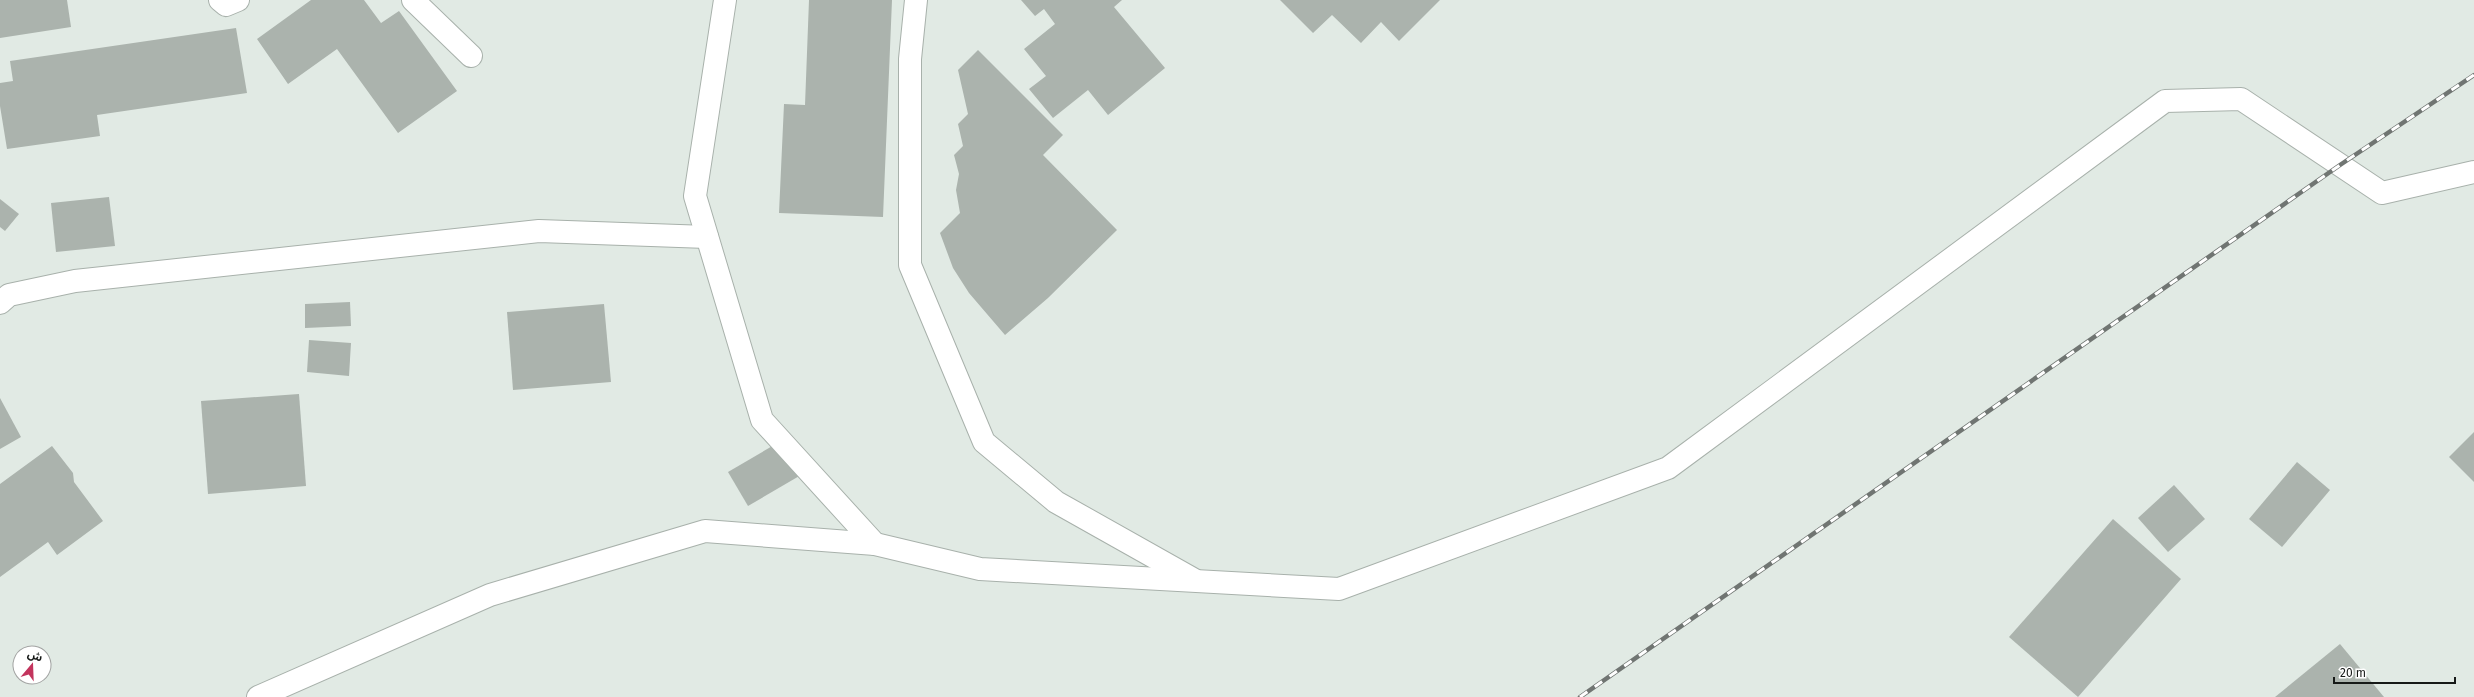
<svg xmlns="http://www.w3.org/2000/svg" width="2474" height="697" viewBox="0 0 2474 697" font-family="'Fira Sans','Noto Sans Arabic',sans-serif">
	<style>
		.building { fill: #abb3ad }
		.lines { fill: none; stroke-linecap: round; stroke-linejoin: round }
		.minor-casing { stroke: #a8b1ab; stroke-width: 24 }
		.minor { stroke: #fff; stroke-width: 22 }
		.rail-casing { stroke: #707572; stroke-width: 4.5 }
		.rail { stroke: #fff; stroke-width: 3; stroke-dasharray: 9; stroke-linecap: butt }
	</style>
	<rect width="100%" height="100%" fill="#e1eae4"/>
	<!-- building -->
	<g class="building">
		<polygon points="0,0 67,0 71,27 0,38"/>
		<polygon points="311,0 364,0 381,23 399,11 457,91 398,133 337,49 288,84 257,39"/>
		<polygon points="809,0 892,0 883,217 779,213 784,104 805,105"/>
		<polygon points="1021,0 1122,0 1114,7 1165,68 1108,115 1088,90 1053,118 1029,89 1046,76 1024,49 1055,24 1044,9 1035,16"/>
		<polygon points="1280,0 1440,0 1399,41 1381,22 1361,43 1332,15 1313,33"/>
		<polygon points="236,28 247,93 97,115 100,136 7,149 0,106 0,83 13,81 10,61"/>
		<polygon points="978,50 1063,135 1043,155 1117,230 1048,298 1005,335 969,293 953,268 940,233 960,213 956,190 959,174 954,155 963,146 958,124 968,114 958,70"/>
		<polygon points="109,197 115,246 56,252 51,203"/>
		<polygon points="0,199 19,214 5,231 0,227"/>
		<polygon points="350,302 351,326 305,328 305,304"/>
		<polygon points="604,304 611,382 513,390 507,312"/>
		<polygon points="309,340 351,343 349,376 307,372"/>
		<polygon points="299,394 306,486 208,494 201,401"/>
		<polygon points="0,398 21,437 0,449"/>
		<polygon points="2474,432 2474,482 2449,457"/>
		<polygon points="781,441 801,475 748,506 728,472"/>
		<polygon points="52,446 73,473 74,482 103,521 57,555 48,542 0,577 0,484"/>
		<polygon points="2297,462 2330,490 2282,547 2249,519"/>
		<polygon points="2174,485 2205,519 2168,552 2138,518"/>
		<polygon points="2113,519 2181,579 2078,697 2009,637"/>
		<polygon points="2340,644 2384,697 2275,697"/>
	</g>
	<g class="lines">
		<defs>
			<g id="minor">
				<polyline points="220,0 226,5 238,0"/>
				<polyline points="413,0 471,56"/>
				<polyline points="725,0 695,196 762,420 875,544"/>
				<polyline points="916,0 910,59 910,265 984,442 1056,502 1193,579"/>
				<polyline points="0,303 9,295 75,281 539,231 707,237"/>
				<polyline points="258,697 490,595 705,531 875,544 980,569 1339,589 1668,468 2165,101 2241,99 2382,193 2474,172"/>
			</g>
		</defs>
		<!-- minor casing -->
		<use href="#minor" class="minor-casing"/>
		<!-- minor -->
		<use href="#minor" class="minor"/>
		<defs>
			<polyline id="rail" points="1580,697 2340,165 2474,75"/>
		</defs>
		<!-- rail casing -->
		<use href="#rail" class="rail-casing"/>
		<!-- rail -->
		<use href="#rail" class="rail"/>
	</g>
	<!-- north arrow -->
	<g transform="translate(32 665) rotate(19)"><circle r="19" fill="#ffffff" stroke="#a2a3a2"/>
	<path d="M0-3L7 15L0 10L-7 15Z" fill="#c3345d"/>
	<text y="-6" font-size="11" font-weight="bold" text-anchor="middle" fill="#161917">ش</text>
	</g>
	<!-- scale -->
	<path d="M2334 677v6h121v-6" fill="none" stroke="#161917" stroke-width="2"/>
	<text x="2340" y="677" font-size="12" fill="#161917" stroke="#ffffff" stroke-width="3" paint-order="stroke">20 m</text>
</svg>
